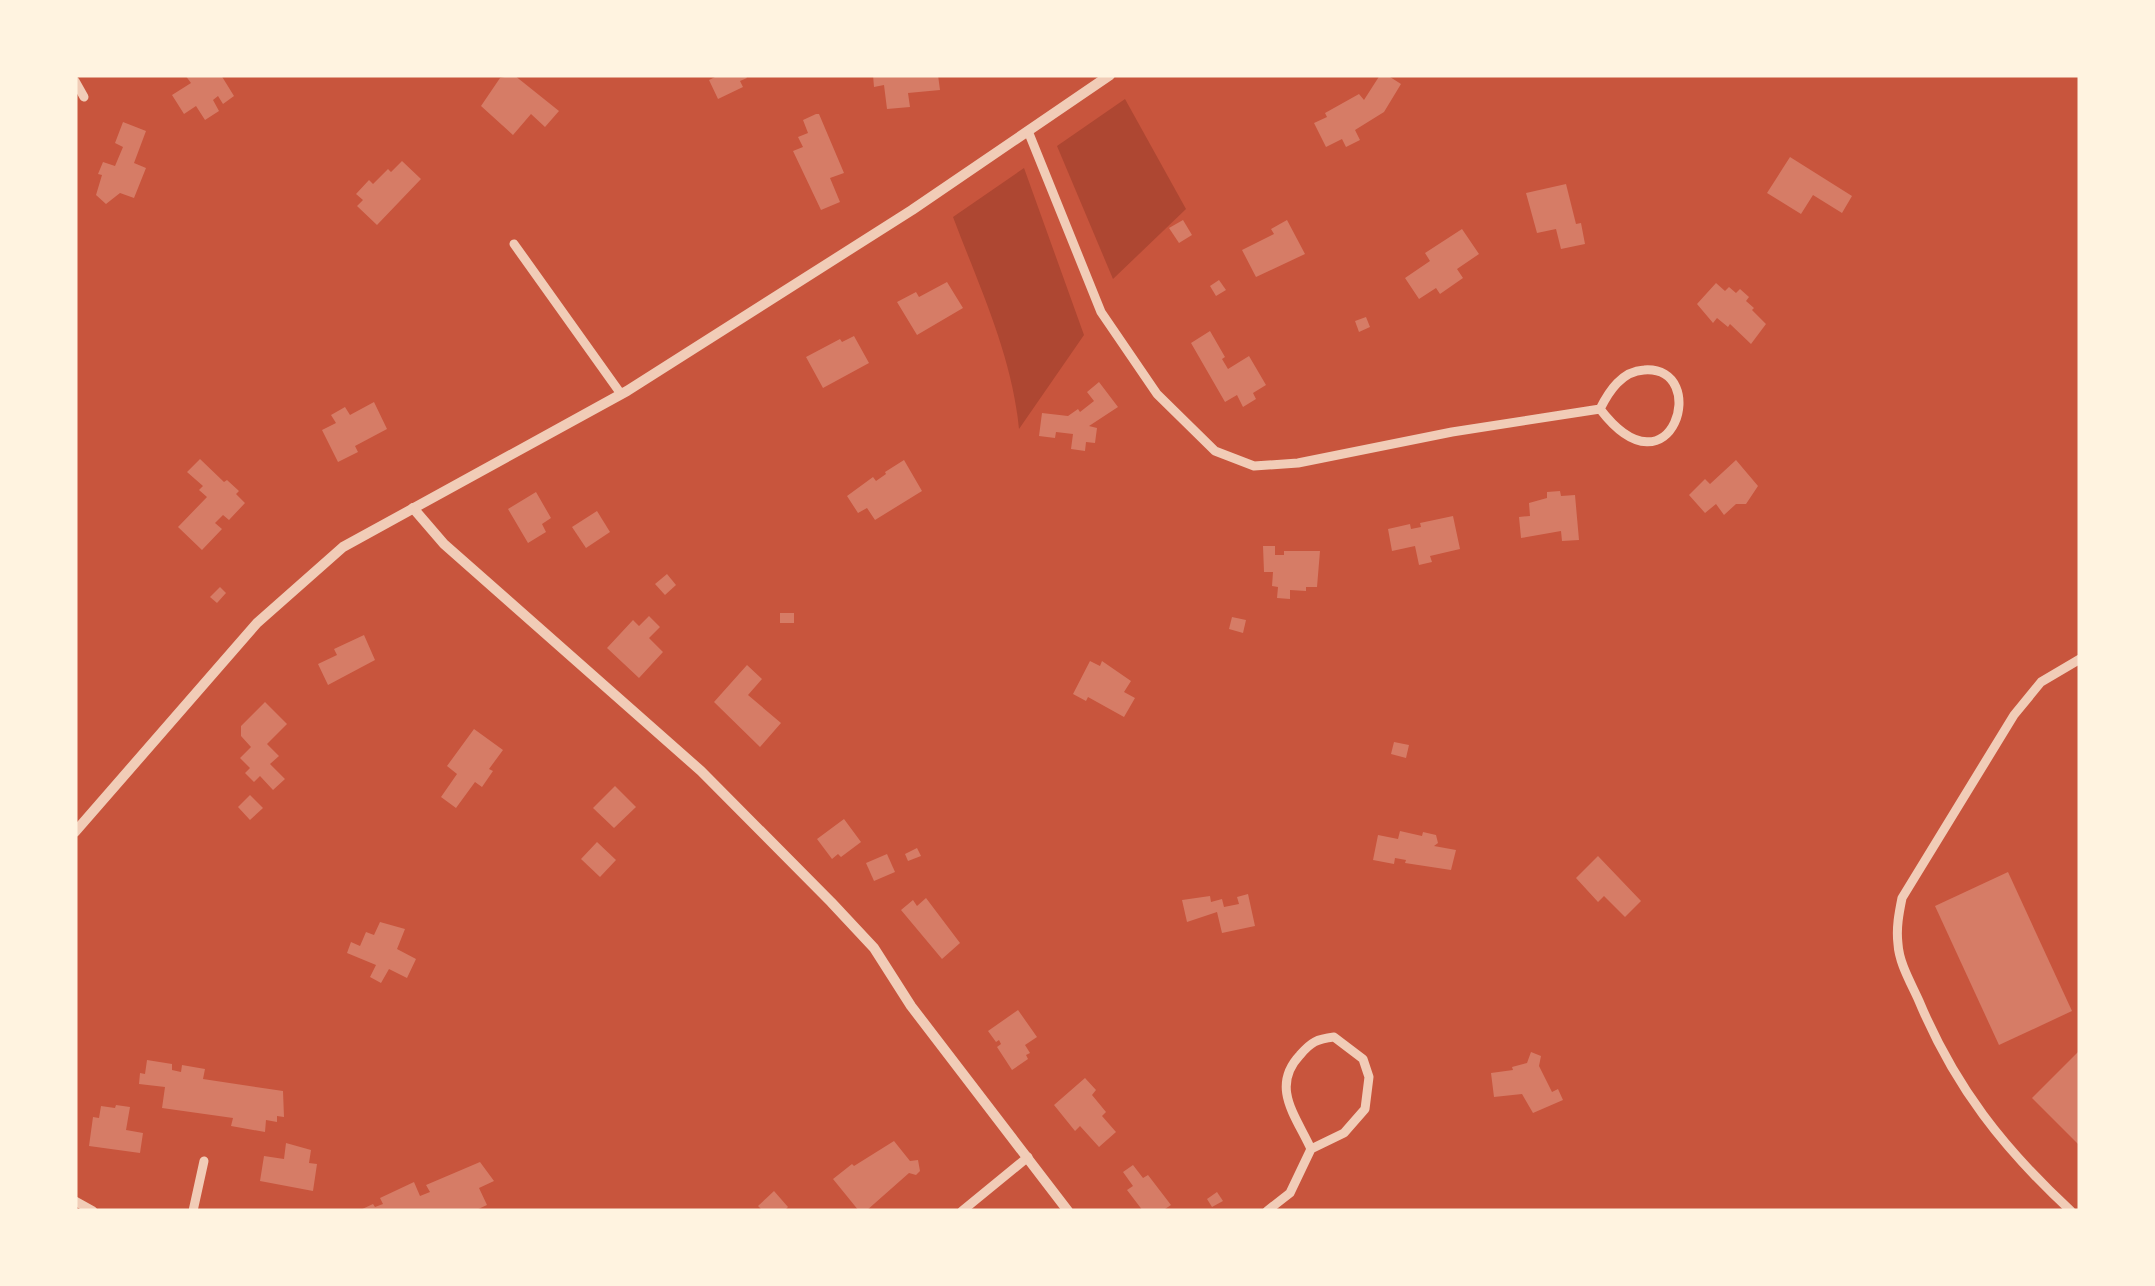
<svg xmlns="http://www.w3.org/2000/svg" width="2155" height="1286" viewBox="0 0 2155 1286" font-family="Poppins,sans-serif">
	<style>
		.green { fill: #ae4732 }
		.building { fill: #d67c66 }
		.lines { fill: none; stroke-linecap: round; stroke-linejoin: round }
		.minor { stroke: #f1ccb7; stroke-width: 9 }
		.tertiary { stroke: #f1ccb7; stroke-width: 10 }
	</style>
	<rect width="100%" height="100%" fill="#c8553d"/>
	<!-- green -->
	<g class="green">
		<polygon points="1125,99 1186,209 1113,279 1057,146"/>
		<path d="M 1024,168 L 1084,335 L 1019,429 C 1012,355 979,286 953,217 Z"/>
	</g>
	<!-- building -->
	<g class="building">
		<polygon points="185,75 221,75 234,96 223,104 218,96 213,100 219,111 205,120 196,106 184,114 172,95 191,83"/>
		<polygon points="514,75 559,111 545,127 531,114 513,135 481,106 500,78"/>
		<polygon points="719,75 745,75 747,78 740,81 743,87 718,99 709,80"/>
		<polygon points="873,75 938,75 940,90 908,93 910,107 887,109 884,85 874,87"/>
		<polygon points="1380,75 1387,75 1401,84 1384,112 1355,130 1360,140 1346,147 1342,139 1326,147 1314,123 1327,117 1325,113 1359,94 1364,100"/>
		<polygon points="816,114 819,114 844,173 830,178 840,202 821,210 793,151 803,147 798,137 808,133 803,120"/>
		<polygon points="123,122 146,131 134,163 146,168 134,198 120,193 106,204 96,195 102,175 98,174 103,162 115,166 123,147 115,143"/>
		<polygon points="1790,157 1852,196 1842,213 1813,195 1801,214 1767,193"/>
		<polygon points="402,161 421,179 377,225 357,206 363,200 356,194 369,180 373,184 388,169 391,172"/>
		<polygon points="1566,184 1576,224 1581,223 1585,244 1561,249 1556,229 1537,233 1526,193"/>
		<polygon points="1183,220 1192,235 1179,243 1169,228"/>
		<polygon points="1287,220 1305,254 1256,277 1242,250 1274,234 1271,229"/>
		<polygon points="1462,229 1479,254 1457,269 1463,278 1440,294 1436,288 1419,299 1405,278 1430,261 1425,253"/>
		<polygon points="1219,280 1226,290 1216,296 1210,286"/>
		<polygon points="947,282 963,308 917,335 897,302 916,292 919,297"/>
		<polygon points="1716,283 1725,291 1729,287 1736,293 1740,289 1749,297 1746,301 1754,308 1752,310 1766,324 1751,344 1730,324 1728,327 1717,318 1713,323 1697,304"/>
		<polygon points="1366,317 1370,327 1359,332 1355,321"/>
		<polygon points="1210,331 1225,357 1222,359 1228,369 1249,356 1266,385 1253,393 1256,399 1243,407 1237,395 1225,402 1191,343"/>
		<polygon points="854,336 869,363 823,388 806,357 840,339 842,342"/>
		<polygon points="1099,382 1118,407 1089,426 1097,428 1095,443 1086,442 1085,451 1071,449 1073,434 1056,432 1055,438 1039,436 1042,413 1068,416 1078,409 1080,412 1094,401 1087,392"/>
		<polygon points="374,402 387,429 355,446 358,452 338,462 322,430 336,423 331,415 345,407 350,415"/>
		<polygon points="200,459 224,482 227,480 239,491 236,494 245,503 229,520 223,515 215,523 222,529 202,550 178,527 207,497 199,490 203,486 187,472"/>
		<polygon points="904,460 922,491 875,520 867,508 858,513 847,496 873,477 876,481 886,474 885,472"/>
		<polygon points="1736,460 1758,486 1746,504 1736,504 1724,515 1716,504 1705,513 1689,495 1705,479 1710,484"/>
		<polygon points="1560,491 1561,496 1575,495 1579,540 1562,541 1561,531 1521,538 1519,517 1530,516 1529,503 1547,498 1547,492"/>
		<polygon points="536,492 551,518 542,524 546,532 528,543 508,509"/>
		<polygon points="597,511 610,532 586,548 572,527"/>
		<polygon points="1453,516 1460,549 1430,556 1432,562 1419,565 1415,546 1392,551 1388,529 1410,524 1411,529 1421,527 1420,523"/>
		<polygon points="1263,546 1275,546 1275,555 1284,555 1284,551 1320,551 1317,587 1306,587 1306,591 1290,590 1290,599 1277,598 1278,587 1272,586 1273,572 1264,572"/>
		<polygon points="667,574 676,585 665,595 655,584"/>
		<polygon points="220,587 226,593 217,603 210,597"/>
		<rect x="780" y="613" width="14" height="10"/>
		<polygon points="649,616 660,627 649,638 663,652 639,678 607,648 633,620 639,626"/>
		<polygon points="1232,617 1246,620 1243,633 1229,629"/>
		<polygon points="364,635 375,660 328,685 318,664 337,655 334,649"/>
		<polygon points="1090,661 1100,666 1102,661 1131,681 1124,692 1135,698 1124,717 1088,697 1086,701 1073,694"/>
		<polygon points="747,665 762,679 748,695 781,723 760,747 714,702"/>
		<polygon points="265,702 287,724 267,744 279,756 270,764 285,779 273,790 260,776 254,782 245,773 250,768 240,758 251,747 241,736 241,726"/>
		<polygon points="474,729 503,750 489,769 493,771 482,787 475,782 456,808 441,797 457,774 447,766"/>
		<polygon points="1394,742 1409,745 1406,758 1391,754"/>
		<polygon points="615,786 636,807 614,828 593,808"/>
		<polygon points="250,795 263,808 250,820 238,807"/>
		<polygon points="844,819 861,842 841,857 838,854 832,859 817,839"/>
		<polygon points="1400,831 1422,836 1423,832 1436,835 1438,843 1434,846 1456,850 1451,870 1405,863 1406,860 1395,858 1394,864 1373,860 1378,835 1398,839"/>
		<polygon points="597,842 616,860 600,877 581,859"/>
		<polygon points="917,848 921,856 908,861 905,854"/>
		<polygon points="887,854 895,872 874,881 866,863"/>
		<polygon points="1598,856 1641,901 1625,917 1604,896 1598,902 1576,878"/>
		<polygon points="2008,872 2072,1011 1999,1045 1935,906"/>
		<polygon points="1248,894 1255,926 1222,933 1217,912 1187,922 1182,900 1210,896 1211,902 1222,899 1224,907 1239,904 1237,897"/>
		<polygon points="926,898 960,943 942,959 901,910 913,900 917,906"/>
		<polygon points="380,922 405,929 397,949 416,959 407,978 389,969 381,983 370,977 376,965 347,953 351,942 360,946 366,932 374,935"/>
		<polygon points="1018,1010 1037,1037 1025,1045 1030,1053 1026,1055 1028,1059 1012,1070 997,1047 1001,1044 999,1040 996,1042 988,1031"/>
		<polygon points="2080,1050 2080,1146 2032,1098"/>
		<polygon points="1531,1052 1541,1056 1539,1066 1552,1092 1558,1089 1563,1100 1533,1113 1522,1094 1494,1097 1491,1073 1513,1070 1512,1067 1527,1063"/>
		<polygon points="147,1060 172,1064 172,1070 181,1072 182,1065 205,1069 203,1079 283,1091 284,1117 277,1116 277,1122 266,1120 265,1132 231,1126 233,1118 162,1108 165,1087 139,1084 140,1073 145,1074"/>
		<polygon points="1085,1078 1096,1090 1092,1095 1106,1112 1102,1116 1116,1132 1099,1147 1080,1126 1075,1131 1054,1105"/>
		<polygon points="116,1105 130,1107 126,1130 143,1133 140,1153 89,1146 93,1117 99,1118 101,1106 115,1108"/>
		<polygon points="894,1141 910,1161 918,1160 920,1171 916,1175 909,1173 866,1211 859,1211 833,1179 852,1164 854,1166"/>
		<polygon points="286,1143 311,1150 309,1163 317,1164 313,1191 260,1181 264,1156 284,1159"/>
		<polygon points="480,1162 494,1181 479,1188 487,1205 474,1211 358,1211 373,1204 375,1207 383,1204 380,1198 414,1182 420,1196 430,1192 426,1185"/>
		<polygon points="1133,1165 1143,1178 1148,1175 1171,1205 1162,1211 1143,1211 1127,1190 1133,1186 1123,1172"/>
		<polygon points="774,1191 788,1207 784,1211 763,1211 758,1206"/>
		<polygon points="1217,1192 1223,1201 1212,1207 1207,1199"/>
	</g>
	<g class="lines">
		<!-- minor -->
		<g class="minor">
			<polyline points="75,81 84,97"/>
			<path d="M 1028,131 L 1101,312 L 1157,394 L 1215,451 L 1254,466 L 1298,463 L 1452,432 L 1600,409 C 1672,503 1712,365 1644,370 C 1622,371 1609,391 1600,409"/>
			<polyline points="514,244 621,394"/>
			<polyline points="75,1201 93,1211"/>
			<polyline points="193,1211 204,1161"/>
			<polyline points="962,1211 1028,1157"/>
			<path d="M 1267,1211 L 1290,1193 L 1311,1149 L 1344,1133 L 1365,1109 L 1369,1077 L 1363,1059 L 1334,1037 C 1317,1039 1311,1042 1300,1055 C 1270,1087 1296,1116 1311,1149"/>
			<path d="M 2071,1211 C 2003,1148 1955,1087 1919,1001 C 1911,983 1899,963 1898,944 C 1896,928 1899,913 1902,898 L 2014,715 L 2041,682 L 2080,659"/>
		</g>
		<!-- tertiary -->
		<g class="tertiary">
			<polyline points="413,508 444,544 701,771 831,902 874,948 911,1006 1068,1211"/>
			<polyline points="75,832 257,623 343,547 627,391 912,210 1110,75"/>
		</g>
	</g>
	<!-- border -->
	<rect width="2155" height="1286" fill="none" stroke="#fff3e0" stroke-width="155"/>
</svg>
